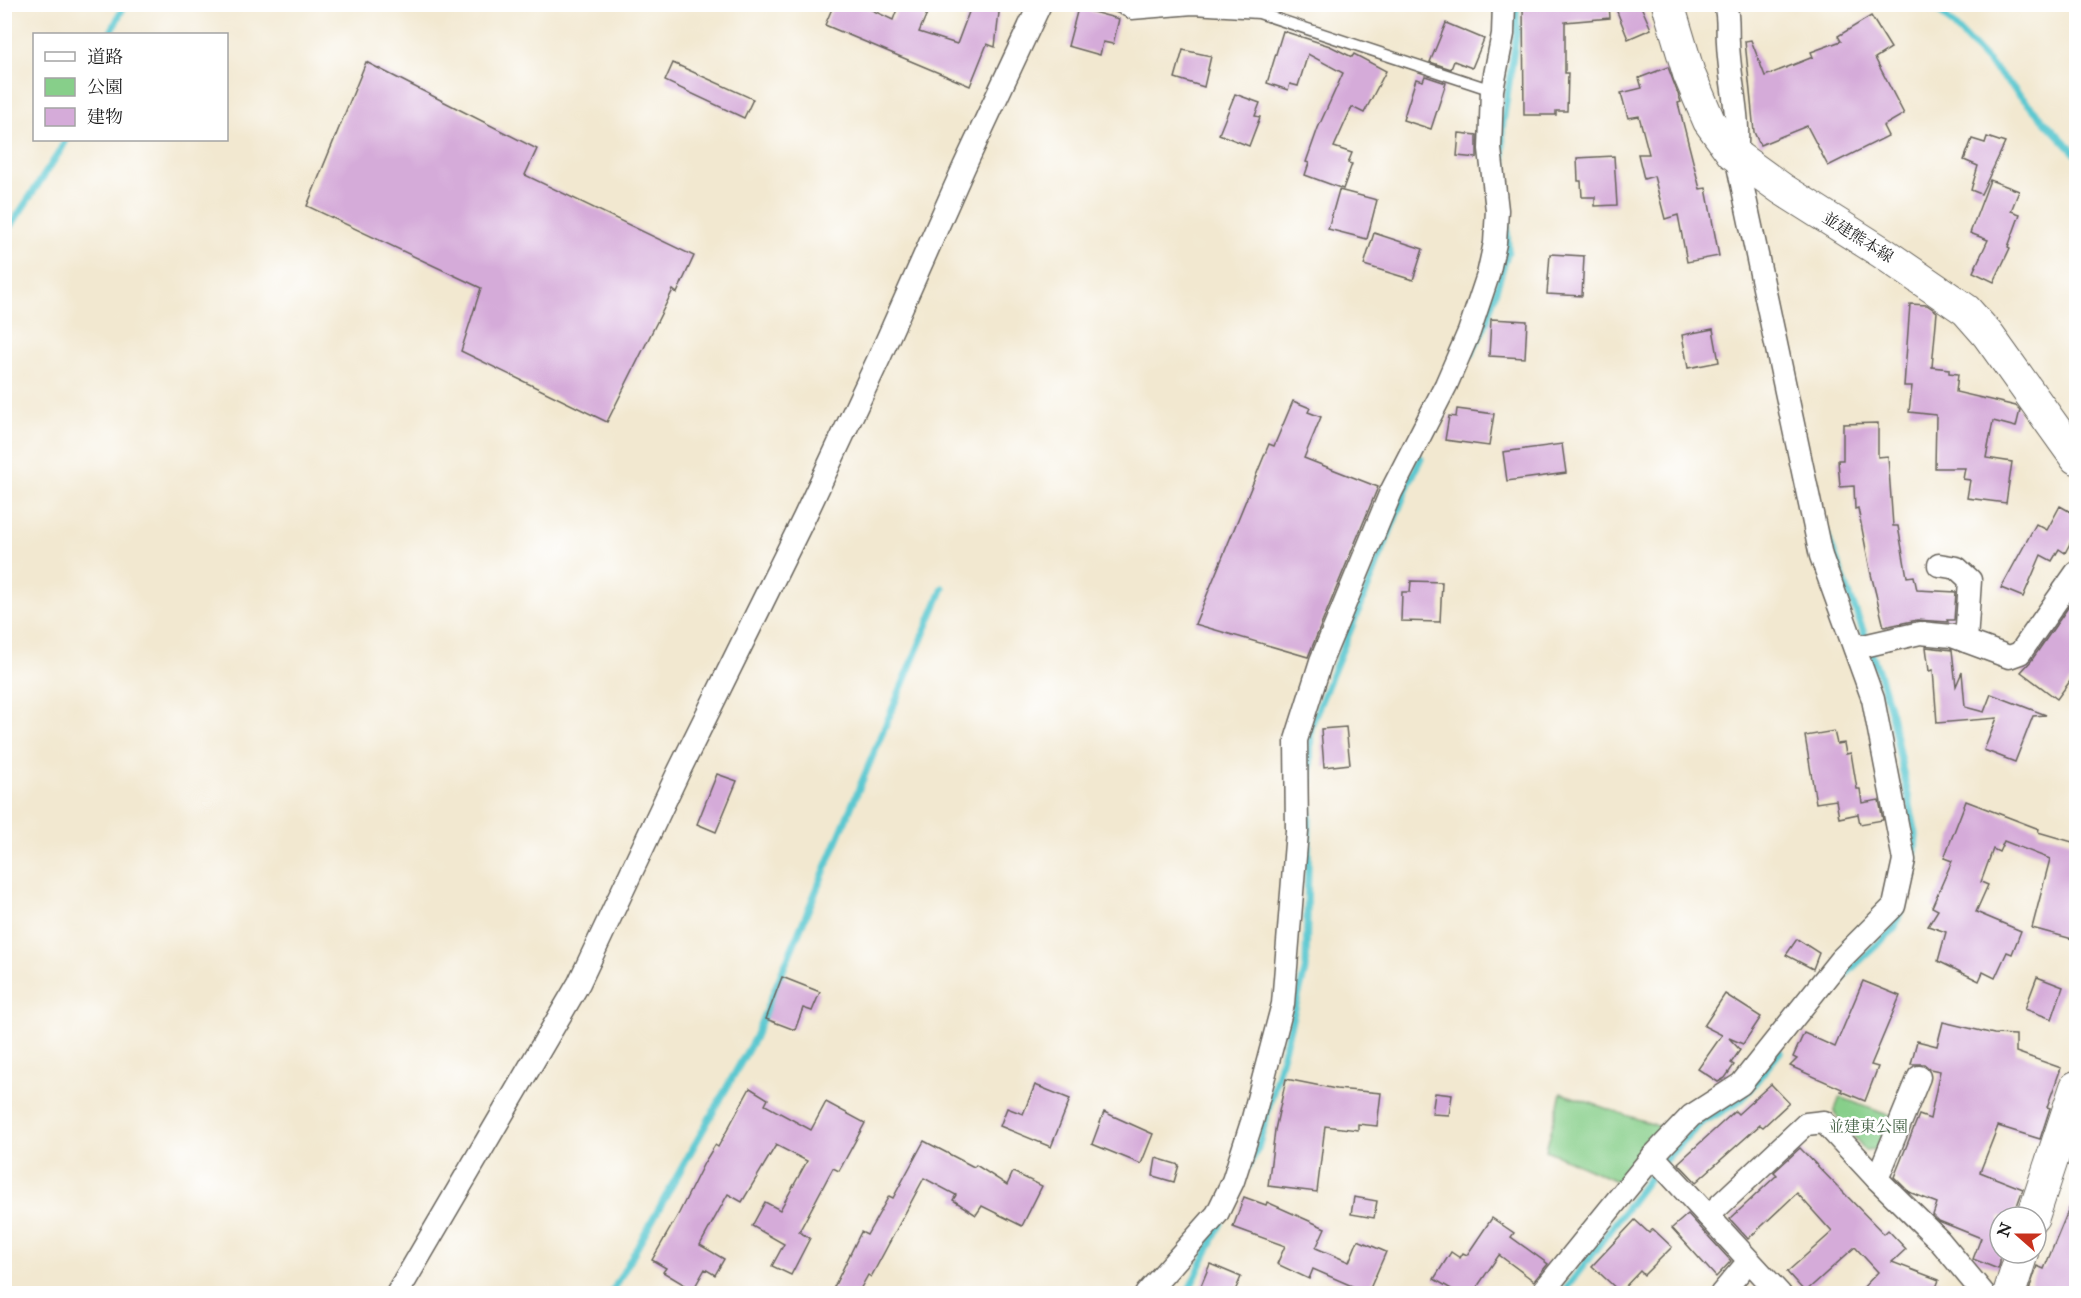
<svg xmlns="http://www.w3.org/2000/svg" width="2081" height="1298" viewBox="0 0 2081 1298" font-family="'IM FELL Great Primer','Noto Serif JP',serif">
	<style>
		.green { fill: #87cf8a; stroke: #527653; stroke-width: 1.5 }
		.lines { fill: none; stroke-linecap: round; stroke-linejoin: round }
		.stream { stroke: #5bc8d0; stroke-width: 7 }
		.building { fill: #d5abd9 }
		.service-casing { stroke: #67635b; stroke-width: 13 }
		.minor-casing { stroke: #67635b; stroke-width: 25 }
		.secondary-casing { stroke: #67635b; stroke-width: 34 }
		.service { stroke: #fff; stroke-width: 10 }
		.minor { stroke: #fff; stroke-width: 22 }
		.secondary { stroke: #fff; stroke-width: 32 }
		.labels { text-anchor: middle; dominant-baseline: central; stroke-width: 5; stroke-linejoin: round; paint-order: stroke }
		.street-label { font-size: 16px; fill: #1c1c1c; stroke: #fff }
		.park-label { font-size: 16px; fill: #476448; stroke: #fff }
	</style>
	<rect width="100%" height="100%" fill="#fff"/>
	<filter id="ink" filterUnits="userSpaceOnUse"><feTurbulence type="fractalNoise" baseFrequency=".0167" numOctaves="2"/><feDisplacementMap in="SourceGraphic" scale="12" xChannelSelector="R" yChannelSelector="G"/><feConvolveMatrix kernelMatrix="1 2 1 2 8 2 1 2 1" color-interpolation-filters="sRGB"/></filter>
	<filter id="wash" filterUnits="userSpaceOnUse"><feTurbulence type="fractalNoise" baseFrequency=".008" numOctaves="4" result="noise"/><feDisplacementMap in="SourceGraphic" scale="24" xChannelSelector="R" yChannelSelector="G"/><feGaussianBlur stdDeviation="1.35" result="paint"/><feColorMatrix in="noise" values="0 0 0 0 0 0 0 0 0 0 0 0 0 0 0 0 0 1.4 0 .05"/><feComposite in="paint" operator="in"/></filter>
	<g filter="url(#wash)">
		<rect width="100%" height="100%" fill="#f2e8d0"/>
		<!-- green -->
		<g class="green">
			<polygon points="1561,1093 1670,1130 1623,1184 1546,1150"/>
			<polygon points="1840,1097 1893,1117 1879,1149 1865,1150 1834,1112"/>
		</g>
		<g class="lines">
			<!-- stream -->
			<g class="stream">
				<polyline points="1933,4 2076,154"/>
				<polyline points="110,34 125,4"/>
				<polyline points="1505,187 1502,129 1517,30 1516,4"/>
				<polyline points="4,230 12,224 62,148 66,140"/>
				<polyline points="1471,354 1485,326 1508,251 1507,219"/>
				<polyline points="1826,532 1879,673 1891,714 1916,834 1914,868 1910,881"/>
				<polyline points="1808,1018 1848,972 1895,928 1901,909"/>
				<polyline points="1663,1162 1700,1124 1740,1101 1780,1052"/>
				<polyline points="1248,1167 1258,1148 1306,967 1311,726 1371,580 1407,488 1421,458"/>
				<polyline points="611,1294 754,1039 943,588"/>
				<polyline points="1187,1294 1221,1223"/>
				<polyline points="1562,1294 1650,1177"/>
			</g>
		</g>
		<g id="blocks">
			<!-- building -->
			<g class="building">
				<polygon points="834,4 859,4 893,20 899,4 931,4 919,32 957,44 972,4 1000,4 995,47 987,44 970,86 825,25"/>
				<polygon points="1523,4 1609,4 1610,18 1565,22 1565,73 1568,73 1567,111 1556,111 1556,115 1524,115"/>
				<polygon points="1614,4 1640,4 1651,29 1628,39"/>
				<polygon points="1078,8 1119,19 1113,44 1103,42 1100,55 1068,46"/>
				<polygon points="1871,16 1891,48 1875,58 1904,114 1883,126 1888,136 1828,166 1807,126 1760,145 1754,132 1745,41 1751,40 1765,76 1813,57 1811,52 1841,41 1838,36"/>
				<polygon points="1446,23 1484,39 1472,68 1454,61 1451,69 1430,62"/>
				<polygon points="1283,31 1330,46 1352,57 1354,54 1386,71 1364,113 1352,107 1334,147 1352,153 1348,163 1352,164 1343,189 1305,175 1309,163 1306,162 1318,128 1343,73 1308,54 1298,86 1290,84 1288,90 1267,83"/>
				<polygon points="1183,50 1211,56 1204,87 1175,78"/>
				<polygon points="366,62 537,149 525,175 694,256 677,293 673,290 607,422 461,351 481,288 307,206"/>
				<polygon points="673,63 753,99 744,118 665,81"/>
				<polygon points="1668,67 1681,102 1678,103 1700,189 1706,188 1719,256 1687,262 1678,215 1665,219 1654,176 1644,179 1638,154 1649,154 1639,116 1628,118 1621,93 1642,88 1639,78"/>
				<polygon points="1425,76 1446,83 1431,129 1403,120 1416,79 1423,81"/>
				<polygon points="1235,94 1260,103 1255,116 1260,117 1249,146 1219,134"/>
				<polygon points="1459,133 1477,135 1477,158 1457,156"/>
				<polygon points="1987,137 2005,143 1981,194 1971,190 1978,166 1964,160 1972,139 1985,143"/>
				<polygon points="1614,156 1617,205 1595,206 1595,197 1582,197 1581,181 1578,181 1577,158"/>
				<polygon points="1990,180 2019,191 2011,211 2020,214 2008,247 2010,248 1994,282 1973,272 1988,240 1970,233"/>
				<polygon points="1339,190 1377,200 1367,239 1328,229"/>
				<polygon points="1374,233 1423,249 1413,280 1364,265"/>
				<polygon points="1550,254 1584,256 1582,296 1547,294"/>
				<polygon points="1910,304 1927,305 1937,312 1932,367 1949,369 1949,373 1958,374 1956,392 2016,406 2020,410 2016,427 1993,421 1986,458 2012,462 2006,503 1967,498 1970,480 1963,479 1965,468 1935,468 1936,415 1909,412 1912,386 1904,386"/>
				<polygon points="1491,319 1527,321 1525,358 1489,356"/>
				<polygon points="1713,329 1719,362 1688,368 1682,335"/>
				<polygon points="1293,401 1310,408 1308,412 1321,417 1304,458 1378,487 1308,657 1195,624 1269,444 1274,446"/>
				<polygon points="1457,409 1494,414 1489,446 1445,440 1449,416 1456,417"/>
				<polygon points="1878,423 1878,457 1888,456 1893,526 1898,526 1907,577 1914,576 1917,590 1956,592 1954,620 1947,620 1948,622 1917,620 1884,627 1870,570 1858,508 1855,509 1854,486 1840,487 1838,460 1843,460 1843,424"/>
				<polygon points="1562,444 1566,473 1507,481 1503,452"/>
				<polygon points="2060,506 2076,515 2076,532 2065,553 2059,549 2052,561 2041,555 2023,597 2001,588 2036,524 2047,530"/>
				<polygon points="1411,581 1442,582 1440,622 1401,621 1402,592 1410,592"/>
				<polygon points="2076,596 2076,673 2057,699 2021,672 2031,661"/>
				<polygon points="1926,647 1952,650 1956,686 1962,672 1965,707 1984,712 1991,694 2046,715 2033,716 2015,762 1984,750 1997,718 1937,723 1933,670 1929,671"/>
				<polygon points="1346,727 1350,764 1324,767 1321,729"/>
				<polygon points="1834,731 1837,744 1844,743 1846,754 1851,753 1857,789 1860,789 1862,803 1879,800 1883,820 1860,824 1858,814 1839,818 1836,800 1816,803 1805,736"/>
				<polygon points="717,774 737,781 716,832 697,824"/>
				<polygon points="1966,801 2039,829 2038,832 2076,843 2076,940 2032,928 2050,859 2004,841 1999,852 1993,849 1981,882 1988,885 1976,912 2021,931 2012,954 2007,952 1995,978 1983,972 1979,981 1938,961 1946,932 1928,926 1938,910 1932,907 1952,861 1944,858"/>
				<polygon points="1797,939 1819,953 1813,969 1786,955"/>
				<polygon points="782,977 820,992 812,1011 803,1008 795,1030 766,1019"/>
				<polygon points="2037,977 2063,987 2052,1019 2025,1009"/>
				<polygon points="1863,981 1900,996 1871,1065 1878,1067 1865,1101 1841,1091 1842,1089 1790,1066 1797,1059 1793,1057 1804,1033 1835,1047"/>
				<polygon points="1725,994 1761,1017 1743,1044 1729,1038 1740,1050 1731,1063 1734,1065 1725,1078 1718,1082 1698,1069 1722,1035 1704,1026"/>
				<polygon points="1943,1022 1994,1034 2016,1035 2016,1052 2061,1068 2047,1107 2050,1108 2040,1139 1998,1126 1980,1172 2023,1189 2013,1217 2000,1217 2000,1263 1998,1269 1973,1259 1981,1238 1939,1221 1933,1215 1937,1203 1909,1192 1894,1177 1919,1115 1930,1119 1940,1071 1930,1069 1924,1064 1911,1064 1917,1041 1937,1046"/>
				<polygon points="1286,1079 1336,1089 1381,1093 1377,1126 1358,1124 1358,1130 1325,1126 1317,1192 1268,1186 1275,1130"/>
				<polygon points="1771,1084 1789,1103 1763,1127 1760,1125 1696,1182 1678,1163 1735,1111 1738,1114"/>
				<polygon points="1035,1085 1070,1099 1051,1147 1000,1126 1007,1108 1023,1114"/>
				<polygon points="750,1088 768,1099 765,1105 811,1130 826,1102 865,1123 839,1171 833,1168 799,1232 810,1238 791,1275 772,1266 784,1244 752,1226 765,1202 780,1210 807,1161 776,1145 742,1202 728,1194 700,1245 724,1259 715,1275 705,1269 693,1290 663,1272 666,1268 652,1260 679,1213 704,1163 715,1145 718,1147"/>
				<polygon points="1435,1093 1452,1095 1449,1115 1432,1114"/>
				<polygon points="1104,1112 1153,1134 1141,1164 1092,1144"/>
				<polygon points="924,1141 974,1167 976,1165 1007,1185 1013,1172 1042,1186 1022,1226 982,1206 976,1215 953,1200 956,1195 924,1178 871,1277 868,1275 858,1293 831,1293 861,1232 867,1235 889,1196 893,1198"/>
				<polygon points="1800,1148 1884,1234 1888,1230 1906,1249 1892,1262 1939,1280 1934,1293 1858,1293 1878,1272 1855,1247 1805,1292 1787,1272 1832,1232 1797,1193 1748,1239 1730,1219 1777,1175 1774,1172"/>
				<polygon points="1156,1158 1179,1165 1174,1182 1153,1176"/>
				<polygon points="2076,1192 2076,1293 2028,1293 2037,1266 2044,1269"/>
				<polygon points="1244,1197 1266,1205 1267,1202 1325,1228 1316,1248 1349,1262 1358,1240 1386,1252 1368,1293 1313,1269 1309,1279 1277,1264 1285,1246 1233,1227"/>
				<polygon points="1354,1197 1377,1201 1374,1218 1351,1214"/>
				<polygon points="1688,1214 1731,1261 1716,1277 1672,1228"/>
				<polygon points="1492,1218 1514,1233 1511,1237 1548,1264 1534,1281 1499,1255 1473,1293 1458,1293 1434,1279 1451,1252 1460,1258 1463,1253 1467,1255"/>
				<polygon points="1635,1220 1649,1233 1653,1229 1672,1247 1644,1275 1640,1271 1620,1292 1592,1266"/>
				<polygon points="1210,1264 1241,1277 1234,1293 1198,1293"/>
			</g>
		</g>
	</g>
	<g filter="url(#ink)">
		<use href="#blocks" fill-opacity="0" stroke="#67635b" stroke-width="1.5"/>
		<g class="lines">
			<defs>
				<polyline id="service" points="1112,4 1132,14 1193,9 1259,13 1492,90"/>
				<g id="minor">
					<polyline points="1939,565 1957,568 1970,580 1966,641"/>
					<polyline points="1855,648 1920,633 1952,636 2009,657 2020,653 2076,573"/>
					<polyline points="1653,1156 1780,1294"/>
					<polyline points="1877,1179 1919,1077"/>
					<polyline points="1708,1216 1806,1124 1824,1122 1877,1179 1939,1240 1984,1294"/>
					<polyline points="397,1294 579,983 678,773 804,518 880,356 964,167 1040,4"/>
					<polyline points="1146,1294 1217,1214 1233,1181 1252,1122 1283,1004 1297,831 1296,740 1321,661 1391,492 1446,385 1469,332 1488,275 1495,243 1497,210 1490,149 1492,90 1503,34 1504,4"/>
					<path d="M 1541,1294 L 1653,1156 L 1691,1116 L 1741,1084 L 1840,960 L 1894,906 L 1904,860 L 1873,699 L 1821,556 L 1736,156 C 1741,118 1729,80 1728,42 C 1727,30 1729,17 1725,4"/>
					<polyline points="1721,1294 1749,1261"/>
				</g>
				<g id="secondary">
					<polyline points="1668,4 1689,74 1709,121 1732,153 1782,189 1883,253 1966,310 1988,335 2076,458"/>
					<polyline points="2033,1217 2076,1087"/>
					<polyline points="2009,1294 2022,1253"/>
				</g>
			</defs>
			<!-- service casing -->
			<use href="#service" class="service-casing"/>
			<!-- minor casing -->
			<use href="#minor" class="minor-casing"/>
			<!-- secondary casing -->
			<use href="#secondary" class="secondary-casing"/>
			<!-- service -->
			<use href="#service" class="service"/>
			<!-- minor -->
			<use href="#minor" class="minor"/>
			<!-- secondary -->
			<use href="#secondary" class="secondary"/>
		</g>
	</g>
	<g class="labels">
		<!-- street labels -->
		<g class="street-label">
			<text transform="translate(1858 237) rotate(32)">並建熊本線</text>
		</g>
		<!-- park labels -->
		<g class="park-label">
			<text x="1868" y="1126">並建東公園</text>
		</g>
	</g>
	<!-- margin -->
	<rect width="2081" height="1298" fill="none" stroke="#fff" stroke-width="24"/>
	<!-- legend -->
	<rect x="33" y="33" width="195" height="108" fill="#ffffff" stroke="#a4a4a4" stroke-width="1.5"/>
	<rect x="45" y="52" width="30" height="9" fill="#ffffff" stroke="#a4a4a4" stroke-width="1.5"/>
	<text x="87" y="63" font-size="18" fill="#1c1c1c">道路</text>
	<rect x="45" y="78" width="30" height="18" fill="#87cf8a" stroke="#a4a4a4" stroke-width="1.5"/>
	<text x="87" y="93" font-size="18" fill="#1c1c1c">公園</text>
	<rect x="45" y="108" width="30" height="18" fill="#d5abd9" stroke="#a4a4a4" stroke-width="1.5"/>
	<text x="87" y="123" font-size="18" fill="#1c1c1c">建物</text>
	<!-- north arrow -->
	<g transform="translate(2018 1235) rotate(291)"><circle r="28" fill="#ffffff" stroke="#a4a4a4" stroke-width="1.5"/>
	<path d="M0-4.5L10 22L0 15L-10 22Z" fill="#c8321e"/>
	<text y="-9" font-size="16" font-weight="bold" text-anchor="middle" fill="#1c1c1c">N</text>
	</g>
</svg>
